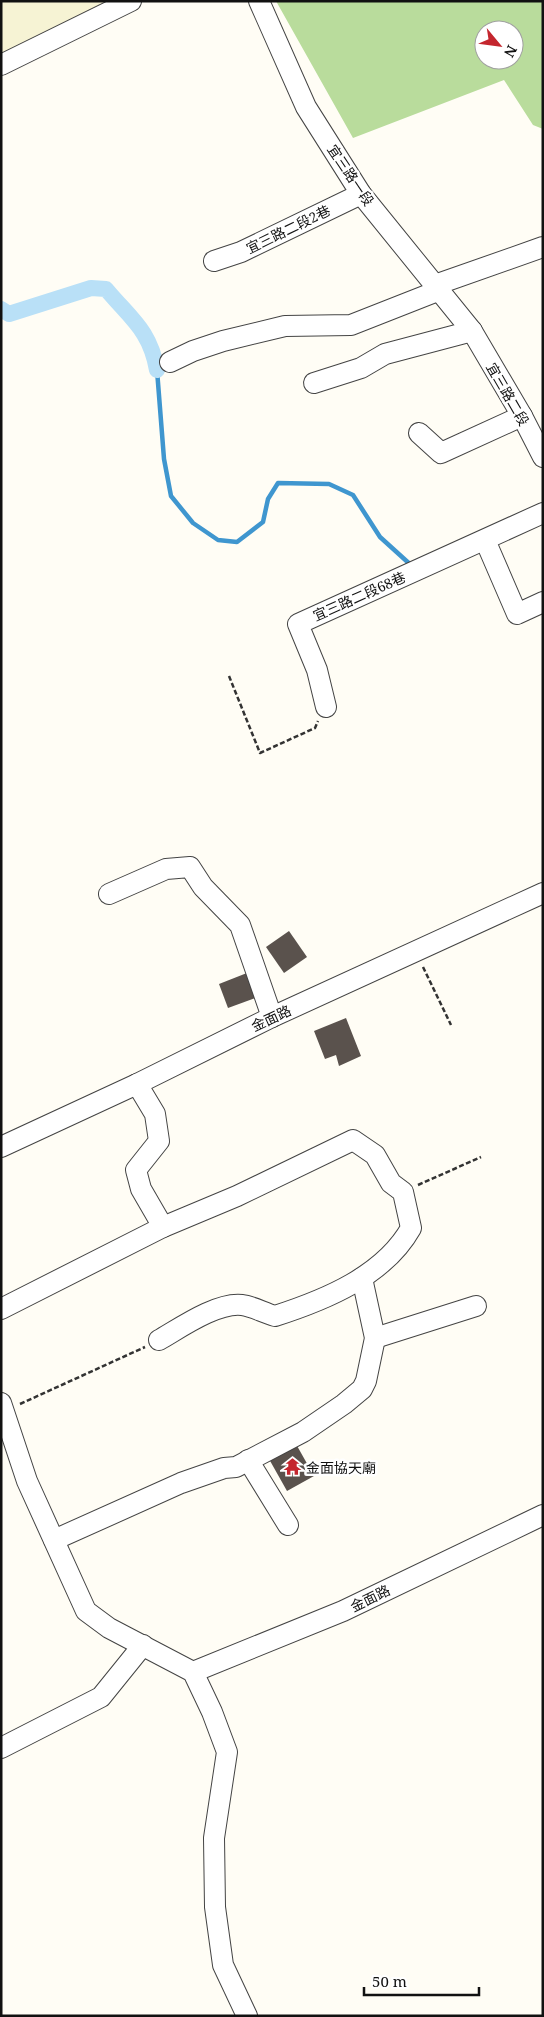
<svg xmlns="http://www.w3.org/2000/svg" width="544" height="2017" viewBox="0 0 544 2017" font-family="'Noto Serif','Noto Sans TC',serif">
	<style>
		.farmland { fill: #f6f3d4 }
		.forest { fill: #b9dc9c; fill-rule: evenodd }
		.lines { fill: none; stroke-linecap: round; stroke-linejoin: round }
		.stream { stroke: #3f96cf; stroke-width: 4.5 }
		.canal { stroke: #b9e0f7; stroke-width: 16 }
		.building { fill: #5a524d }
		.minor-casing { stroke: #444; stroke-width: 22 }
		.path { stroke: #333; stroke-width: 2.5; stroke-dasharray: 5 2.5; stroke-linecap: butt }
		.minor { stroke: #fff; stroke-width: 20 }
		.labels { text-anchor: middle; dominant-baseline: central; stroke-width: 5; stroke-linejoin: round; paint-order: stroke }
		.street-label { font-size: 14px; fill: #111; stroke: #fff }
		.poi-label { font-size: 14px; fill: #111; stroke: #fff; text-anchor: start }
	</style>
	<rect width="100%" height="100%" fill="#fffdf5"/>
	<!-- farmland -->
	<polygon class="farmland" points="1,1 114,1 1,55"/>
	<!-- forest -->
	<path class="forest" d="M 276,1 L 543,1 L 543,129 L 533,125 L 504,80 L 353,138 ZM 484,30 L 514,30 L 514,60 L 484,60 Z"/>
	<g class="lines">
		<!-- stream -->
		<polyline class="stream" points="157,370 164,459 171,496 193,523 218,540 237,542 263,522 268,499 278,483 329,484 353,495 380,537 412,566"/>
		<!-- canal -->
		<path class="canal" d="M 1,309 L 9,314 L 91,288 L 106,289 C 131,319 150,330 157,370"/>
	</g>
	<!-- building -->
	<g class="building">
		<polygon points="289,931 307,957 284,973 266,947"/>
		<polygon points="252,971 261,996 228,1008 219,984"/>
		<polygon points="346,1018 361,1056 339,1066 336,1055 325,1059 314,1031"/>
		<polygon points="296,1444 314,1476 287,1491 269,1459"/>
	</g>
	<g class="lines">
		<defs>
			<g id="minor">
				<polyline points="259,1 306,107 361,194 472,331 522,416 543,457"/>
				<polyline points="1,65 131,1"/>
				<polyline points="214,261 241,252 361,194"/>
				<polyline points="435,285 543,247"/>
				<polyline points="170,362 193,351 223,341 285,326 351,325 440,290"/>
				<polyline points="314,383 361,368 385,354 472,331"/>
				<polyline points="419,433 441,453 522,416"/>
				<polyline points="485,540 517,614 543,602"/>
				<polyline points="326,707 317,670 298,624 543,513"/>
				<polyline points="109,894 166,869 190,867 203,887 240,925 272,1017"/>
				<polyline points="137,1084 155,1114 159,1141 136,1170 141,1189 163,1227"/>
				<polyline points="1,1147 137,1084 272,1017 543,893"/>
				<path d="M 1,1309 L 163,1227 L 237,1196 L 353,1140 L 375,1155 L 391,1183 L 403,1192 L 411,1228 C 384,1276 325,1300 275,1316 C 264,1313 252,1306 242,1305 C 217,1302 180,1328 159,1340"/>
				<polyline points="375,1338 476,1306"/>
				<polyline points="1,1403 27,1481 86,1611 109,1628 193,1672 212,1712 227,1752 214,1838 215,1907 223,1965 247,2016"/>
				<polyline points="248,1460 288,1525"/>
				<polyline points="54,1540 181,1483 224,1468 236,1467 303,1432 344,1404 362,1389 366,1381 375,1338 362,1278"/>
				<polyline points="193,1672 343,1611 543,1515"/>
				<polyline points="1,1748 101,1697 143,1645"/>
			</g>
		</defs>
		<!-- minor casing -->
		<use href="#minor" class="minor-casing"/>
		<!-- path -->
		<g class="path">
			<polyline points="229,676 260,753 315,728 318,721"/>
			<polyline points="423,967 451,1025"/>
			<polyline points="418,1185 481,1157"/>
			<polyline points="20,1404 145,1347"/>
		</g>
		<!-- minor -->
		<use href="#minor" class="minor"/>
	</g>
	<!-- icons -->
	<defs>
		<symbol id="temple-bare" viewBox="-9 -9 18 18"><path d="M0-6L5-2H3V0L6.5 2.5H4V6H1.5V3h-3V6H-4V2.5H-6.5L-3 0V-2H-5Z" fill="#c4262e" stroke="#fff" stroke-width="2.5" paint-order="stroke"/></symbol>
	</defs>
	<g fill-rule="evenodd">
		<use href="#temple-bare" x="280" y="1454" width="25" height="25"/>
	</g>
	<g class="labels">
		<!-- street labels -->
		<g class="street-label">
			<text transform="translate(351 175) rotate(56)">宜三路一段</text>
			<text transform="translate(288 229) rotate(-26)">宜三路二段2巷</text>
			<text transform="translate(508 394) rotate(60)">宜三路二段</text>
			<text transform="translate(359 596) rotate(-24)">宜三路二段68巷</text>
			<text transform="translate(271 1018) rotate(-25)">金面路</text>
			<text transform="translate(370 1598) rotate(-26)">金面路</text>
		</g>
		<!-- poi labels -->
		<g class="poi-label">
			<text x="306" y="1467">金面協天廟</text>
		</g>
	</g>
	<!-- border -->
	<rect width="544" height="2017" fill="none" stroke="#111111" stroke-width="5"/>
	<!-- north arrow -->
	<g transform="translate(499 45) rotate(119)"><circle r="24" fill="#ffffff" stroke="#a0a0a0"/>
	<path d="M0-4L9 19L0 12L-9 19Z" fill="#c4262e"/>
	<text y="-8" font-size="14" font-weight="bold" text-anchor="middle" fill="#111111">N</text>
	</g>
	<!-- scale -->
	<path d="M364 1987v8h115v-8" fill="none" stroke="#111111" stroke-width="2.5"/>
	<text x="372" y="1987" font-size="15" fill="#111111" stroke="#ffffff" stroke-width="4" paint-order="stroke">50 m</text>
</svg>
